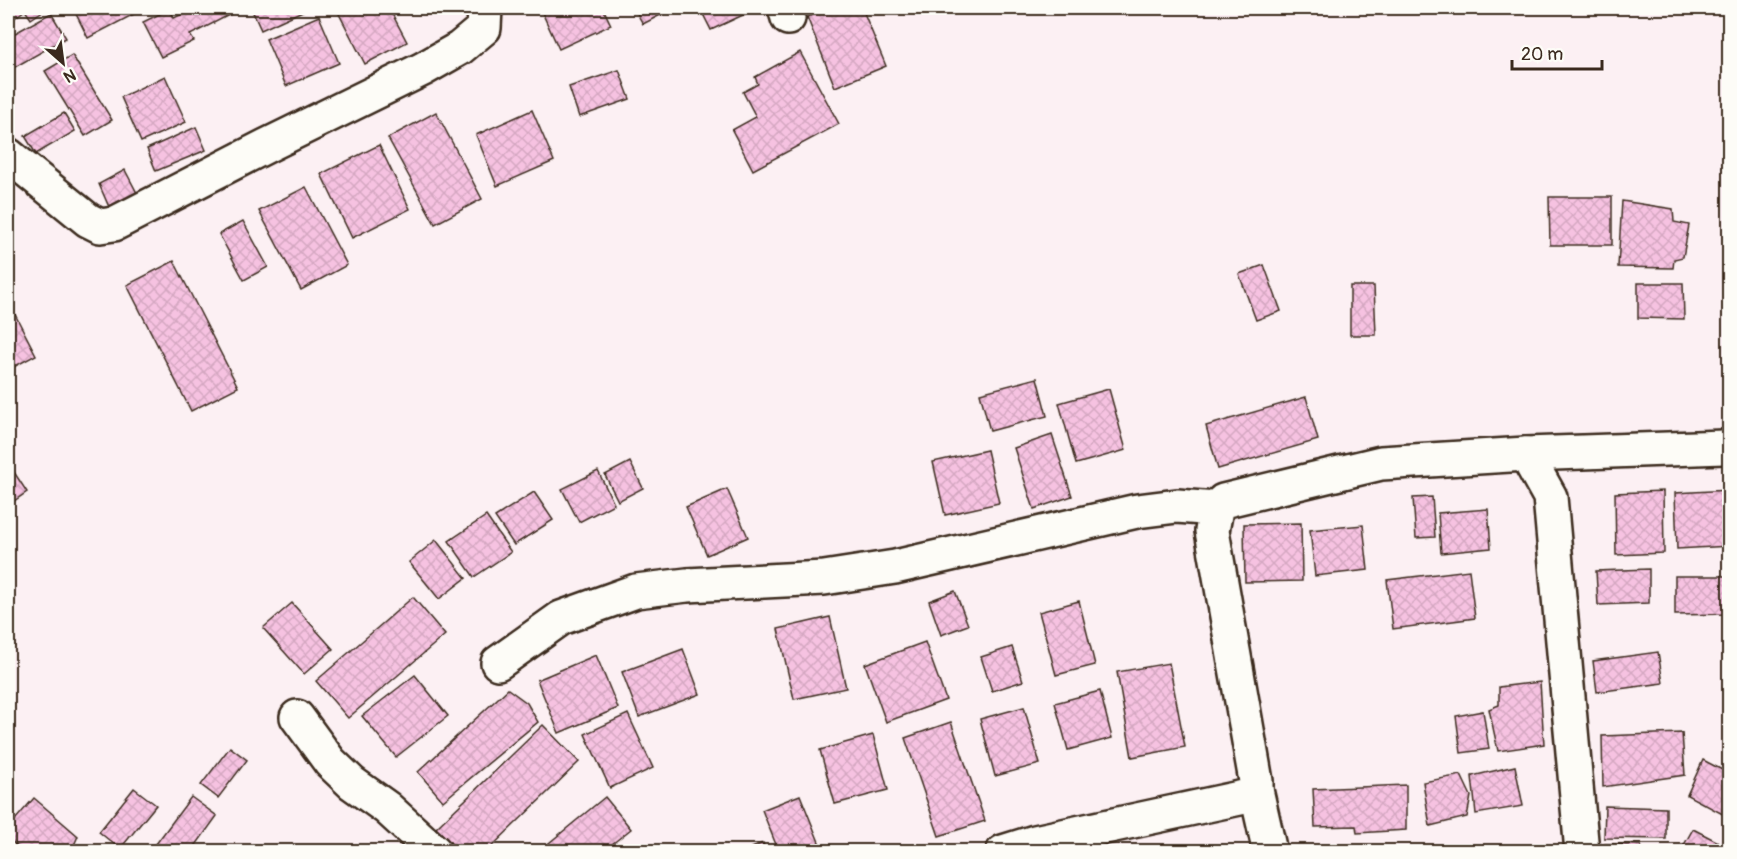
<svg xmlns="http://www.w3.org/2000/svg" width="1737" height="859" viewBox="0 0 1737 859" font-family="Pangolin,sans-serif">
	<style>
		.building { fill: url(#building-cross-hatch); stroke: #3b2a1e; stroke-width: 1.5 }
		.lines { fill: none; stroke-linecap: round; stroke-linejoin: round }
		.minor-casing { stroke: #3b2a1e; stroke-width: 38 }
		.minor { stroke: #fdfcf7; stroke-width: 33 }
	</style>
	<defs>
		<pattern id="building-cross-hatch" width="8" height="8" patternUnits="userSpaceOnUse" patternTransform="scale(1.5)"><rect width="8" height="8" fill="#f6c2e1"/><path d="M0 0l8 8M0 8l8-8" fill="none" stroke="#d4a7c1"/></pattern>
	</defs>
	<rect width="100%" height="100%" fill="#fcf0f3"/>
	<filter id="ink" filterUnits="userSpaceOnUse"><feTurbulence type="fractalNoise" baseFrequency=".0167" numOctaves="2"/><feDisplacementMap in="SourceGraphic" scale="12" xChannelSelector="R" yChannelSelector="G"/><feConvolveMatrix kernelMatrix="1 2 1 2 8 2 1 2 1" color-interpolation-filters="sRGB"/></filter>
	<g filter="url(#ink)">
		<!-- building -->
		<g class="building">
			<polygon points="8,8 47,8 31,19 25,10 8,23"/>
			<polygon points="73,8 141,8 142,10 88,38"/>
			<polygon points="195,8 238,8 239,10 190,35 194,41 161,57 143,22 170,9 174,18"/>
			<polygon points="251,8 309,8 261,30"/>
			<polygon points="336,8 389,8 407,42 365,64"/>
			<polygon points="540,8 603,8 611,25 559,49"/>
			<polygon points="634,8 674,8 643,24"/>
			<polygon points="711,8 758,8 711,30 702,12"/>
			<polygon points="830,8 862,8 886,66 835,87 807,17"/>
			<polygon points="51,13 66,38 8,71 8,37"/>
			<polygon points="319,16 339,63 286,86 266,39"/>
			<polygon points="800,52 839,124 753,170 732,130 756,117 743,92 758,84 755,77"/>
			<polygon points="72,55 112,120 85,136 45,71"/>
			<polygon points="619,70 630,99 579,117 569,87"/>
			<polygon points="165,76 186,122 141,142 121,97"/>
			<polygon points="532,110 554,161 497,186 476,135"/>
			<polygon points="436,112 482,199 435,224 388,138"/>
			<polygon points="64,113 75,131 36,154 25,136"/>
			<polygon points="196,127 206,150 156,171 147,149"/>
			<polygon points="379,145 410,209 352,238 321,174"/>
			<polygon points="125,170 137,193 109,207 99,184"/>
			<polygon points="306,187 347,265 301,290 259,211"/>
			<polygon points="1549,197 1612,197 1612,245 1550,245"/>
			<polygon points="1622,201 1673,209 1674,222 1689,225 1683,257 1674,259 1673,268 1618,267"/>
			<polygon points="243,221 268,267 244,280 219,234"/>
			<polygon points="174,261 238,387 191,411 127,285"/>
			<polygon points="1264,265 1281,311 1256,320 1239,274"/>
			<polygon points="1638,283 1683,283 1684,319 1638,318"/>
			<polygon points="1350,286 1374,286 1376,335 1350,335"/>
			<polygon points="8,301 36,355 8,370"/>
			<polygon points="1037,378 1047,416 990,431 980,393"/>
			<polygon points="1109,389 1126,450 1076,464 1059,403"/>
			<polygon points="1306,397 1318,440 1218,469 1206,426"/>
			<polygon points="1052,435 1072,496 1034,509 1014,448"/>
			<polygon points="987,450 999,503 945,515 933,462"/>
			<polygon points="630,462 643,488 618,501 605,475"/>
			<polygon points="8,463 27,492 8,505"/>
			<polygon points="598,471 614,504 579,522 562,489"/>
			<polygon points="727,489 748,537 707,555 686,507"/>
			<polygon points="1729,490 1730,546 1677,549 1675,493"/>
			<polygon points="1663,491 1664,553 1616,555 1615,493"/>
			<polygon points="534,492 553,520 514,545 495,517"/>
			<polygon points="1432,497 1435,537 1416,538 1413,498"/>
			<polygon points="1488,509 1491,548 1441,553 1438,513"/>
			<polygon points="486,516 511,552 474,577 449,541"/>
			<polygon points="1301,523 1302,581 1245,582 1244,524"/>
			<polygon points="1363,525 1368,570 1315,576 1310,530"/>
			<polygon points="436,540 466,578 439,599 409,562"/>
			<polygon points="1649,569 1649,603 1598,605 1596,571"/>
			<polygon points="1469,570 1475,618 1393,629 1387,580"/>
			<polygon points="1675,576 1730,576 1730,614 1675,615"/>
			<polygon points="955,591 968,625 941,635 929,601"/>
			<polygon points="413,597 445,635 348,718 316,681"/>
			<polygon points="1079,601 1095,665 1056,675 1039,612"/>
			<polygon points="292,603 333,649 304,674 263,628"/>
			<polygon points="830,617 846,688 794,699 778,629"/>
			<polygon points="925,642 946,700 886,722 865,664"/>
			<polygon points="1012,647 1023,681 992,691 981,657"/>
			<polygon points="683,649 700,694 639,717 622,672"/>
			<polygon points="1658,652 1663,683 1597,692 1593,661"/>
			<polygon points="596,655 618,708 559,733 537,680"/>
			<polygon points="1169,663 1185,747 1132,757 1117,672"/>
			<polygon points="415,675 448,716 396,757 362,716"/>
			<polygon points="1540,682 1544,744 1498,751 1489,709 1499,705 1499,687"/>
			<polygon points="508,689 527,703 538,722 443,801 418,772"/>
			<polygon points="1100,691 1112,738 1068,750 1055,703"/>
			<polygon points="1024,707 1040,764 995,776 980,719"/>
			<polygon points="1483,711 1489,749 1461,753 1456,716"/>
			<polygon points="628,714 653,768 610,788 585,734"/>
			<polygon points="951,722 985,821 939,836 905,738"/>
			<polygon points="543,725 579,762 486,852 458,852 436,828"/>
			<polygon points="1682,733 1685,775 1603,787 1602,736"/>
			<polygon points="873,735 888,790 835,804 820,750"/>
			<polygon points="230,747 247,760 218,798 201,785"/>
			<polygon points="1703,760 1730,774 1730,818 1687,795"/>
			<polygon points="1515,766 1523,806 1476,814 1472,776"/>
			<polygon points="1461,775 1471,796 1467,817 1430,826 1423,782"/>
			<polygon points="1406,785 1406,830 1357,833 1356,826 1315,827 1313,789"/>
			<polygon points="134,788 156,805 120,849 99,832"/>
			<polygon points="800,795 823,852 779,852 762,810"/>
			<polygon points="191,797 217,816 191,852 150,852"/>
			<polygon points="605,797 631,829 602,852 538,852"/>
			<polygon points="34,798 78,836 71,852 23,852 8,838 8,828"/>
			<polygon points="1605,806 1666,808 1666,839 1604,838"/>
			<polygon points="1693,829 1730,848 1730,852 1680,852"/>
			<polygon points="763,843 766,852 743,852"/>
			<polygon points="1605,844 1641,845 1641,852 1605,852"/>
		</g>
		<g class="lines">
			<defs>
				<g id="minor">
					<polyline points="785,8 788,18"/>
					<polyline points="8,155 88,220 100,226 114,224 266,146 423,69 460,48 484,28 485,8"/>
					<polyline points="1526,454 1550,497 1582,852"/>
					<polyline points="498,663 561,618 636,591 687,585 824,578 895,567 1137,511 1177,506 1216,509"/>
					<polyline points="297,717 330,762 352,783 387,808 435,852"/>
					<polyline points="1256,790 1270,852"/>
					<polyline points="1003,852 1035,842 1249,796 1256,790 1256,781 1212,531 1216,509 1223,501 1381,463 1526,454 1724,447"/>
				</g>
			</defs>
			<!-- minor casing -->
			<use href="#minor" class="minor-casing"/>
			<!-- minor -->
			<use href="#minor" class="minor"/>
		</g>
	</g>
	<!-- margin -->
	<rect width="1737" height="859" fill="none" stroke="#fdfcf7" stroke-width="30"/>
	<rect x="15" y="15" width="1707" height="829" fill="none" stroke="#3b2a1e" stroke-width="2" filter="url(#ink)"/>
	<!-- north arrow -->
	<g transform="translate(63 63) rotate(152)" stroke="#fdfcf7" stroke-width="4.5" paint-order="stroke">
	<path d="M0-4.5L10 22L0 15L-10 22Z" fill="#3b2a1e"/>
	<text y="-9" font-size="16" font-weight="bold" text-anchor="middle" fill="#3b2a1e">N</text>
	</g>
	<!-- scale -->
	<path d="M1512 60v9h90v-9" fill="none" stroke="#3b2a1e" stroke-width="3"/>
	<text x="1521" y="60" font-size="18" fill="#3b2a1e" stroke="#fdfcf7" stroke-width="4.5" paint-order="stroke">20 m</text>
</svg>
